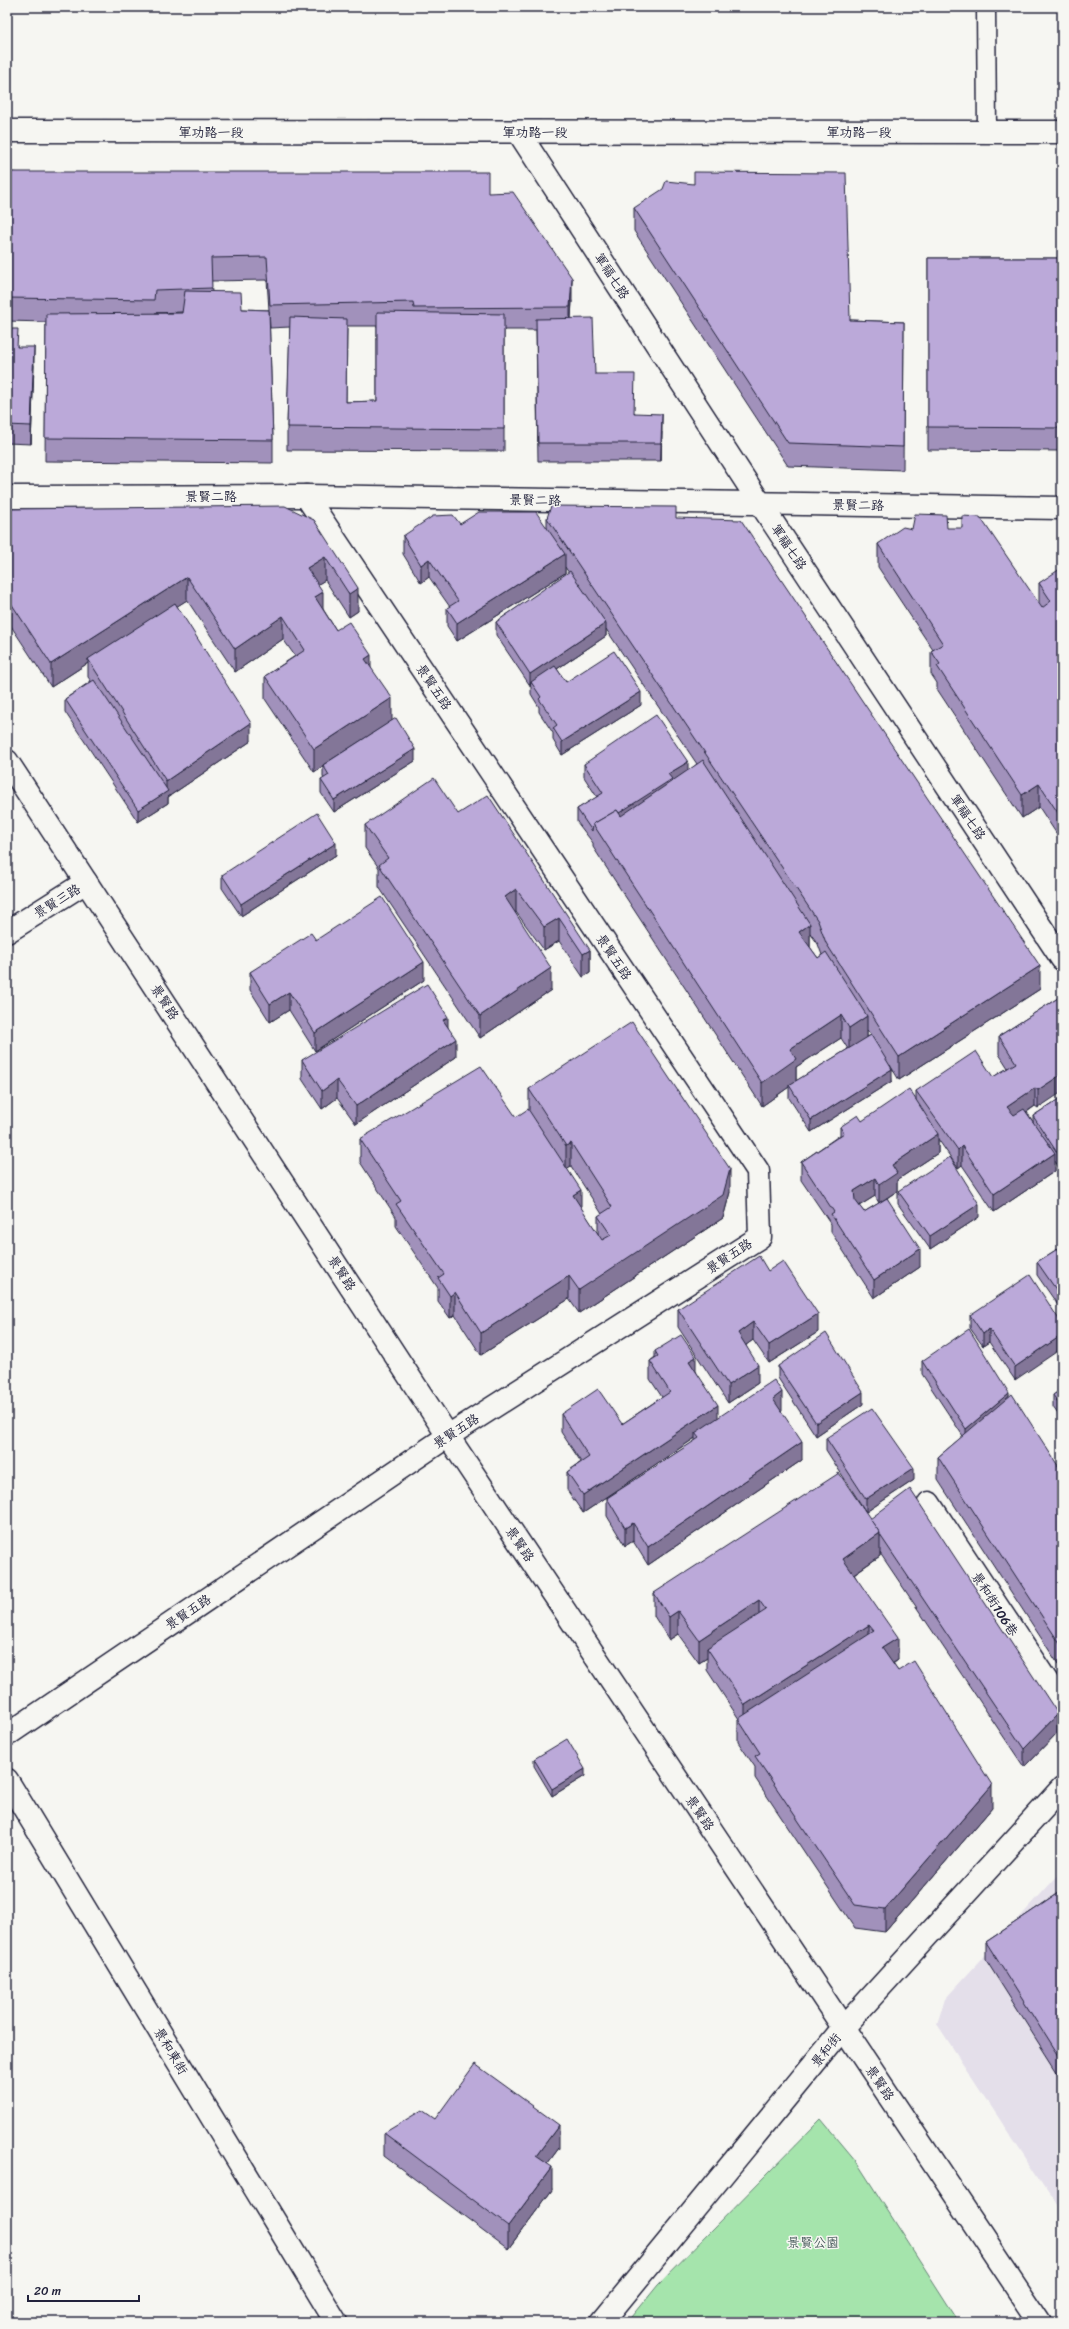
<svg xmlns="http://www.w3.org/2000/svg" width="1069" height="2329" viewBox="0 0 1069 2329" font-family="Sriracha,'LXGW WenKai TC',sans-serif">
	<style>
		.built { fill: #e4dfea }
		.green { fill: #a5e4ac; stroke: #648374 }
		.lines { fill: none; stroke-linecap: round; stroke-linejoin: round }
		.lane-casing { stroke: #22223b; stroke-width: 21 }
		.street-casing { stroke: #22223b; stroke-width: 25 }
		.secondary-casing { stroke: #22223b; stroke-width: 25 }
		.lane { stroke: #f6f6f2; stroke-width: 18 }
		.street { stroke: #f6f6f2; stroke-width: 22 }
		.secondary { stroke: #f6f6f2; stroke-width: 22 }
		.wall { fill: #a191bb; stroke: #22223b; fill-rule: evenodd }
		.shaded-wall { fill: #837698; stroke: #22223b }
		.building { fill: #bba9d9; stroke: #22223b }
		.labels { text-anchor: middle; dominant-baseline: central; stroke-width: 3; stroke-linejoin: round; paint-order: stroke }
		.street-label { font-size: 13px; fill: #22223b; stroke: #f6f6f2 }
		.park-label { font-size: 13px; fill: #495c5d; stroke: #f6f6f2 }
	</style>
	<rect width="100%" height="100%" fill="#f6f6f2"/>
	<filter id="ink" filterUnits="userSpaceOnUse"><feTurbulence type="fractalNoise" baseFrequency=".025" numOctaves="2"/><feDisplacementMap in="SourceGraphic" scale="8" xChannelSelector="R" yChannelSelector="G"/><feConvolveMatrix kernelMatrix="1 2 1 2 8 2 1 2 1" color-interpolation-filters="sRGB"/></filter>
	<g filter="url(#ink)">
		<!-- built -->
		<polygon class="built" points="1062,1871 1062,2214 937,2024 945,1999"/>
		<!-- green -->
		<polygon class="green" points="821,2119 856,2161 959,2322 628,2322 658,2285"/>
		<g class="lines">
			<defs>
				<polyline id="lane" points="986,7 987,131"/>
				<g id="street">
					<polyline points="519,133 760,503 1062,959"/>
					<polyline points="7,497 306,496 1062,508"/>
					<polyline points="7,932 86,882"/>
					<polyline points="929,1503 1062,1704"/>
					<polyline points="7,1735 448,1436 760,1237 758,1171 306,496"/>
					<polyline points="7,1780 336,2322"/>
					<polyline points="602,2322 843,2028 1062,1788"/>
				</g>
				<g id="secondary">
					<polyline points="7,131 1062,132"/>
					<polyline points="7,761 448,1436 1040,2322"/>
				</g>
			</defs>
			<!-- lane casing -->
			<use href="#lane" class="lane-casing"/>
			<!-- street casing -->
			<use href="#street" class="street-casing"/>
			<!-- secondary casing -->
			<use href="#secondary" class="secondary-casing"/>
			<!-- lane -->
			<use href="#lane" class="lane"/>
			<!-- street -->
			<use href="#street" class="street"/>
			<!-- secondary -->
			<use href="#secondary" class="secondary"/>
		</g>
		<!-- wall -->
		<g class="wall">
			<path d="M 7,172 L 488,193 L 572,301 L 571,319 L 595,374 L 635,413 L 662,432 L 661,461 L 538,461 L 536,330 L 504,330 L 504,451 L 287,450 L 287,427 L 290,327 L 270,328 L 269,311 L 273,440 L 273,463 L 45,461 L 46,322 L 7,321 ZM 267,280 L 269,310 L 242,309 L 212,292 L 211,281 ZM 182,312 L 182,313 L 155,313 ZM 347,326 L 377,326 L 377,401 L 346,402 Z"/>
			<polygon points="634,208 850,320 904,322 903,470 788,466 634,231"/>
			<polygon points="928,258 1062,258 1062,451 928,450"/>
			<polygon points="7,329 18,347 34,365 31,444 7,443"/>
			<polygon points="7,509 314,520 358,611 349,617 325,580 318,584 323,609 336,630 371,668 392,721 415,761 334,812 321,793 321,780 324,779 323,777 323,766 314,772 265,699 265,676 295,656 283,639 235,672 187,600 177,606 251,741 168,797 168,803 138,822 65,712 65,699 91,681 88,677 88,663 51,687 7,620"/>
			<path d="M 547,518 L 676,518 L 1040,989 L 899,1080 L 890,1065 L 892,1081 L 811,1132 L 789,1098 L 789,1087 L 762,1106 L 593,847 L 593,843 L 577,822 L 577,809 L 597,797 L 584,777 L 584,764 L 688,771 L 697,764 L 606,629 L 606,636 L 557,669 L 566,682 L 641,705 L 562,755 L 553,740 L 553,733 L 539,712 L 539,707 L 531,694 L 531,687 L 496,635 L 496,622 L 569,573 L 565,567 L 565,573 L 457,641 L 447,626 L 447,608 L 450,607 L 429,577 L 421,583 L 403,554 L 403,536 L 460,524 L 547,529 ZM 810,933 L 818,944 L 822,955 L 818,958 L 810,947 ZM 867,1030 L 871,1035 L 867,1037 ZM 841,1038 L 848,1049 L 796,1081 L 796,1067 Z"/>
			<polygon points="947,528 1039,603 1039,583 1062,572 1062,842 1039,807 1022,818 937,689 937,683 931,674 931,651 933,650 878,567 878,544 912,529"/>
			<polygon points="458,814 590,950 590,973 583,977 559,941 544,950 516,912 515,912 551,990 480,1038 379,887 379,868 365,848 365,825"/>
			<polygon points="336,855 241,916 222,888 222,875"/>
			<polygon points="316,940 424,980 315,1051 289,1010 270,1022 250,990 250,972"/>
			<path d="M 1058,998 L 1038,1108 L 1035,1106 L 1027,1112 L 1033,1122 L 1033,1116 L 1062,1097 L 1062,1168 L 1060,1169 L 1055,1161 L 1055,1171 L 994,1212 L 962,1165 L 958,1168 L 938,1139 L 938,1153 L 897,1180 L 897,1191 L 887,1198 L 920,1267 L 874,1298 L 831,1232 L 831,1224 L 801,1180 L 801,1162 L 840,1135 L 840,1127 L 862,1121 L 916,1101 L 916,1091 L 993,1077 L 1008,1068 L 999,1054 L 999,1036 ZM 875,1196 L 879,1203 L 864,1212 L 859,1206 Z"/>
			<polygon points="448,1027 456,1057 356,1124 337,1098 322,1109 302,1079 302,1060"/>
			<path d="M 529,1089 L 730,1192 L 723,1218 L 579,1313 L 569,1299 L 481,1355 L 455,1315 L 450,1318 L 438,1301 L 438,1288 L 396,1226 L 396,1217 L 360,1162 L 360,1139 L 516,1117 L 529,1110 ZM 571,1166 L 602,1214 L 598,1216 L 598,1234 L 581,1208 L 567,1168 Z"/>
			<polygon points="898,1191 979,1217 930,1249 898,1204"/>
			<polygon points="1062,1246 1062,1311 1037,1275 1037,1262"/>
			<polygon points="768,1271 818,1332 769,1363 753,1340 746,1345 758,1383 728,1403 678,1327 678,1309"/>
			<polygon points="970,1315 1062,1324 1015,1380 989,1342 983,1346 970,1328"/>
			<polygon points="655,1351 696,1371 718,1418 782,1410 781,1411 802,1460 648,1565 633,1541 625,1546 607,1516 607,1498 695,1441 695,1438 583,1513 567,1490 567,1472 581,1462 561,1432 561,1414 622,1424 662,1397 650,1379 650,1361 655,1357"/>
			<polygon points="922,1361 1009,1396 1062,1472 1062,1670 938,1480 938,1457 963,1436 922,1374"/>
			<polygon points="778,1366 863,1404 816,1436 778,1378"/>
			<polygon points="1062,1366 1062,1381 1061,1379 1061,1367"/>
			<polygon points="1062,1389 1062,1420 1053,1407 1053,1395"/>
			<polygon points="826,1438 914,1480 866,1512 826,1450"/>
			<polygon points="870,1519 1058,1732 1024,1767 880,1553 880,1556 854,1574 898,1660 893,1664 992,1808 885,1932 855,1928 755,1778 755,1767 738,1742 738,1719 739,1719 707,1670 707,1658 699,1663 678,1634 669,1640 654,1616 654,1593"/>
			<polygon points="534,1759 585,1776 552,1796 534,1766"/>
			<polygon points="1062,1891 1062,2080 986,1960 986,1942"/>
			<polygon points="435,2119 559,2148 547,2164 552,2190 508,2249 384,2156 384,2133"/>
		</g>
		<!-- shaded-wall -->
		<g class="shaded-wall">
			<polygon points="572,278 572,301 570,330 570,307"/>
			<polygon points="34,347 34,365 31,444 31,426"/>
			<polygon points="662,414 662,432 661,461 661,443"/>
			<polygon points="565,554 565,573 457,641 457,623"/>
			<polygon points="325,557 325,580 307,591 307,568"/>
			<polygon points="429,559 429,577 421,583 421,565"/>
			<polygon points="187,577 187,600 90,662 88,659 88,663 51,687 51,664"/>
			<polygon points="358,588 358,611 349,617 349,594"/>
			<polygon points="323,592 323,615 315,597"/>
			<polygon points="283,616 283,639 235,672 235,649"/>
			<polygon points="606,623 606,636 533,685 531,682 530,687 530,674"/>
			<polygon points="371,655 371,677 365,659"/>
			<polygon points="641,692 641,705 562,755 562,742"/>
			<polygon points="392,698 392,721 323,765 323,766 314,772 314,749"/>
			<polygon points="251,723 251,741 168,797 168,803 138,822 138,810 166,792 166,781"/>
			<polygon points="415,749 415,761 334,812 334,800"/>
			<polygon points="688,762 688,774 672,792 596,829 668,774"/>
			<polygon points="1039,784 1039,807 1022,818 1022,795"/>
			<polygon points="336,843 336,855 241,916 241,904"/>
			<polygon points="516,889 516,912 505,920 505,897"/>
			<polygon points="559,918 559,941 544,950 544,927"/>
			<polygon points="810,924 810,947 799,955 799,932"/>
			<polygon points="590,950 590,973 583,977 583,954"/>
			<polygon points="424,962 424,980 315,1051 315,1033"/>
			<polygon points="1040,966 1040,989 899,1080 899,1057"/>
			<polygon points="551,968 551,990 480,1038 480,1016"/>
			<polygon points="289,992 289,1010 270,1022 270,1004"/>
			<polygon points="841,1015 841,1038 796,1067 796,1082 789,1085 789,1087 762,1106 762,1083 790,1049"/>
			<polygon points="867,1016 867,1038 849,1051 849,1028"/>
			<polygon points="448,1017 448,1035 443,1020"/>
			<polygon points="456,1039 456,1057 356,1124 356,1106"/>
			<polygon points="892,1069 892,1081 811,1132 811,1120"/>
			<polygon points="1062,1074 1062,1092 1038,1108 1038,1090"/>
			<polygon points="337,1080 337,1098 322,1109 322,1091"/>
			<polygon points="1035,1088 1035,1106 1007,1125 1007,1107"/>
			<polygon points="938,1134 938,1153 897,1180 897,1191 879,1203 879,1185 892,1165"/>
			<polygon points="571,1143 571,1166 566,1169 566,1146"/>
			<polygon points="962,1146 962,1165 958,1168 958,1150"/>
			<polygon points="1055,1153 1055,1171 994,1212 994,1194"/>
			<polygon points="1062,1155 1062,1168 1060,1169 1060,1157"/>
			<polygon points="730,1169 730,1192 723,1218 579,1313 579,1290"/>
			<polygon points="875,1178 875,1196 854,1209 854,1191"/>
			<polygon points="581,1190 581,1213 573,1195"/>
			<polygon points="979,1204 979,1217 930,1249 930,1236"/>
			<polygon points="920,1249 920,1267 874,1298 874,1280"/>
			<polygon points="569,1276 569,1299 481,1355 481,1333"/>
			<polygon points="455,1292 455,1315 450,1318 450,1296"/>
			<polygon points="818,1314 818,1332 769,1363 769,1345"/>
			<polygon points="753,1322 753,1340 738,1351 738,1333"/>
			<polygon points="989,1329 989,1342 983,1346 983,1334"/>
			<polygon points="1062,1335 1062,1348 1015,1380 1015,1367"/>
			<polygon points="696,1357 696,1375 689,1361"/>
			<polygon points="758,1365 758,1383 728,1403 728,1385"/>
			<polygon points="782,1392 782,1410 773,1417 773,1399"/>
			<polygon points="863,1392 863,1404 816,1436 816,1423"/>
			<polygon points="1009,1393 1009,1406 966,1442 966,1429"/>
			<polygon points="718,1405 718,1423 695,1433 695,1438 583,1513 583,1495"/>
			<polygon points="802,1442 802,1460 648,1565 648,1547"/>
			<polygon points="914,1468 914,1480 866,1512 866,1499"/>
			<polygon points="633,1523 633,1541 625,1546 625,1528"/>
			<polygon points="880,1533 880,1556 843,1581 843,1559"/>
			<polygon points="759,1600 759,1622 707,1648 707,1658 699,1663 699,1640"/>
			<polygon points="678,1611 678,1634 669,1640 669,1617"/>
			<polygon points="869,1625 869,1648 745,1727 745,1705"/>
			<polygon points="898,1638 898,1660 882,1670 882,1648"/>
			<polygon points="1058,1714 1058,1732 1024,1767 1024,1749"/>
			<polygon points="585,1769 585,1776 552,1796 552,1789"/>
			<polygon points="992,1785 992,1808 885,1932 885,1909"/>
			<polygon points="559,2125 559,2148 536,2179 536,2156"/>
			<polygon points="552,2167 552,2190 508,2249 508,2226"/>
		</g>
		<!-- building -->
		<g class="building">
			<polygon points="7,172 488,172 488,193 513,192 572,278 570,307 414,308 413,302 270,305 267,257 211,258 212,288 155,290 154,300 7,298"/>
			<polygon points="694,172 846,173 850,320 904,322 903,447 788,443 634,208 663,189 666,181 694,184"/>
			<polygon points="928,258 1062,258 1062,428 928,427"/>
			<polygon points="185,291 241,292 242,309 269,310 273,440 45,438 46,314 182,313"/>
			<polygon points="377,312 504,314 504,429 287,427 290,317 347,319 346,402 377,401"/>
			<polygon points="593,318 595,374 635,374 634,413 662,414 661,443 538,443 536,319"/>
			<polygon points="7,329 18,329 17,347 34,347 31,426 7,425"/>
			<polygon points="285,506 314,520 358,588 349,594 325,557 307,568 323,592 315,597 336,630 349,622 371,655 365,659 392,698 314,749 265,676 305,650 283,616 235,649 187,577 51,664 7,597 7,509"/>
			<polygon points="551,506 676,507 676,518 741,520 1040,966 899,1057 826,943 818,921 547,518"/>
			<polygon points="479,512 536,512 565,554 457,623 447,608 458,601 429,559 421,565 403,536 433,516 453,515 460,524"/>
			<polygon points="915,514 946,515 947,528 962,528 962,516 980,517 1042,608 1051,601 1039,583 1060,569 1062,572 1062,819 1039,784 1022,795 937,666 940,664 931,651 943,644 878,544 903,527 912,529"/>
			<polygon points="570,571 606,623 530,674 496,622"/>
			<polygon points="175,603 251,723 166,781 88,659"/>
			<polygon points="614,651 641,692 562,742 553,728 557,725 539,699 541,697 531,682 555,666 566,682"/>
			<polygon points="94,680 168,791 138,810 65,699"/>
			<polygon points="656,715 688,762 668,774 672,779 619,813 617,810 593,824 592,831 577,809 603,793 584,764"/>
			<polygon points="396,718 415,749 334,800 321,780 329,775 323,765"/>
			<polygon points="703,760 810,924 799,932 818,958 826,952 867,1016 849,1028 841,1015 790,1049 796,1059 762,1083 593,824 617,810 621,816"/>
			<polygon points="434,778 458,814 488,795 590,950 583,954 559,918 544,927 516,889 505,897 551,968 480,1016 379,865 388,858 365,825"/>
			<polygon points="317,813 336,843 241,904 222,875"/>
			<polygon points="382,897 424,962 315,1033 289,992 270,1004 250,972 311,933 316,940"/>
			<polygon points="427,984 448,1017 443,1020 456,1039 356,1106 337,1080 322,1091 302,1060"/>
			<polygon points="1058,998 1062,1004 1062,1074 1038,1090 1035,1088 1007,1107 1014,1115 1024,1109 1055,1153 994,1194 962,1146 958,1150 916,1091 976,1051 993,1077 1016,1063 999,1036"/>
			<polygon points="632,1022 730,1169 723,1195 579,1290 569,1276 481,1333 455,1292 450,1296 438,1278 444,1274 396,1204 401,1201 360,1139 481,1066 516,1117 528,1109 581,1190 573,1195 602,1240 611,1235 598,1216 612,1207 571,1143 566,1146 529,1089"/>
			<polygon points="871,1035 892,1069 811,1120 789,1085"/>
			<polygon points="909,1089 938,1134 892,1165 897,1173 879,1185 875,1178 854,1191 855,1200 864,1212 887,1198 920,1249 874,1280 831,1214 834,1212 801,1162 844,1133 840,1127 858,1115 862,1121"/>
			<polygon points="1062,1097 1062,1155 1060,1157 1033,1116"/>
			<polygon points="950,1157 979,1204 930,1236 898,1191"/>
			<polygon points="1062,1246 1062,1298 1037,1262"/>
			<polygon points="759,1256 768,1271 783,1261 818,1314 769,1345 753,1322 738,1333 758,1365 728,1385 678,1309"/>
			<polygon points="1030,1275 1062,1324 1062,1335 1015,1367 989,1329 983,1334 970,1315"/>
			<polygon points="969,1329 1009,1393 966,1429 922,1361"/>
			<polygon points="826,1333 863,1392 816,1423 778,1366"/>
			<polygon points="681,1335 696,1357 689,1361 718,1405 583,1495 567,1472 589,1457 561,1414 598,1389 622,1424 670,1392 650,1361 658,1356 655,1351"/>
			<polygon points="774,1380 782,1392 773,1399 802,1442 648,1547 633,1523 625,1528 607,1498 699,1438 695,1433"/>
			<polygon points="1062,1389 1062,1408 1053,1395"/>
			<polygon points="1012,1394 1062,1472 1062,1647 938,1457"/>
			<polygon points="872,1408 914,1468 866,1499 826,1438"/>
			<polygon points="839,1473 880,1533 843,1559 898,1638 882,1648 898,1671 914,1661 992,1785 885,1909 855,1905 755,1756 760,1753 738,1719 874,1631 869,1625 745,1705 707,1648 766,1610 759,1600 699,1640 678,1611 669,1617 654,1593"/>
			<polygon points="910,1489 1058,1714 1024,1749 880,1535 880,1533 870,1519"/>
			<polygon points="567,1739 585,1769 552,1789 534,1759"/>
			<polygon points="1062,1891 1062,2062 986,1942"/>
			<polygon points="475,2064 559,2125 536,2156 552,2167 508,2226 384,2133 422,2110 435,2119"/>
		</g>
	</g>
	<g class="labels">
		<!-- street labels -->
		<g class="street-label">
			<text x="211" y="132">軍功路一段</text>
			<text x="535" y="132">軍功路一段</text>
			<text x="859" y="132">軍功路一段</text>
			<text transform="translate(612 276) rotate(57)">軍福七路</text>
			<text x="211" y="496">景賢二路</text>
			<text transform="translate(535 500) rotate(1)">景賢二路</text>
			<text transform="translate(858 505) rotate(1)">景賢二路</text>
			<text transform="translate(789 547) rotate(56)">軍福七路</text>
			<text transform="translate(434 687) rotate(56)">景賢五路</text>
			<text transform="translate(968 817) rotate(56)">軍福七路</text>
			<text transform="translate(57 901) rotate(-32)">景賢三路</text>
			<text transform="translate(614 957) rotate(56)">景賢五路</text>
			<text transform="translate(165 1002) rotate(57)">景賢路</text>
			<text transform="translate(729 1256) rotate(-33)">景賢五路</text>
			<text transform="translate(342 1273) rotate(57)">景賢路</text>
			<text transform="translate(456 1431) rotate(-33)">景賢五路</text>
			<text transform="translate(520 1544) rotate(56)">景賢路</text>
			<text transform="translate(995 1604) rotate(57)">景和街106巷</text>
			<text transform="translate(188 1612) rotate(-34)">景賢五路</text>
			<text transform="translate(700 1813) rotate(56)">景賢路</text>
			<text transform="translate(826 2050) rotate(-51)">景和街</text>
			<text transform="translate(171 2051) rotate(59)">景和東街</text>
			<text transform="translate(880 2083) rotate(56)">景賢路</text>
		</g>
		<!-- park labels -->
		<g class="park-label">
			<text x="813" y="2242">景賢公園</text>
		</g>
	</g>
	<!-- margin -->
	<rect width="1069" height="2329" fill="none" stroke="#f6f6f2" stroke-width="24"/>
	<rect x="12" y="12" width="1045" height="2305" fill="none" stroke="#22223b" stroke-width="1.5" filter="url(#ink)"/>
	<!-- scale -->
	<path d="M28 2295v6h111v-6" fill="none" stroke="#22223b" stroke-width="2"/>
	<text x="34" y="2295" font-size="12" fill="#22223b" stroke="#f6f6f2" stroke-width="3" paint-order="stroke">20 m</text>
</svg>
